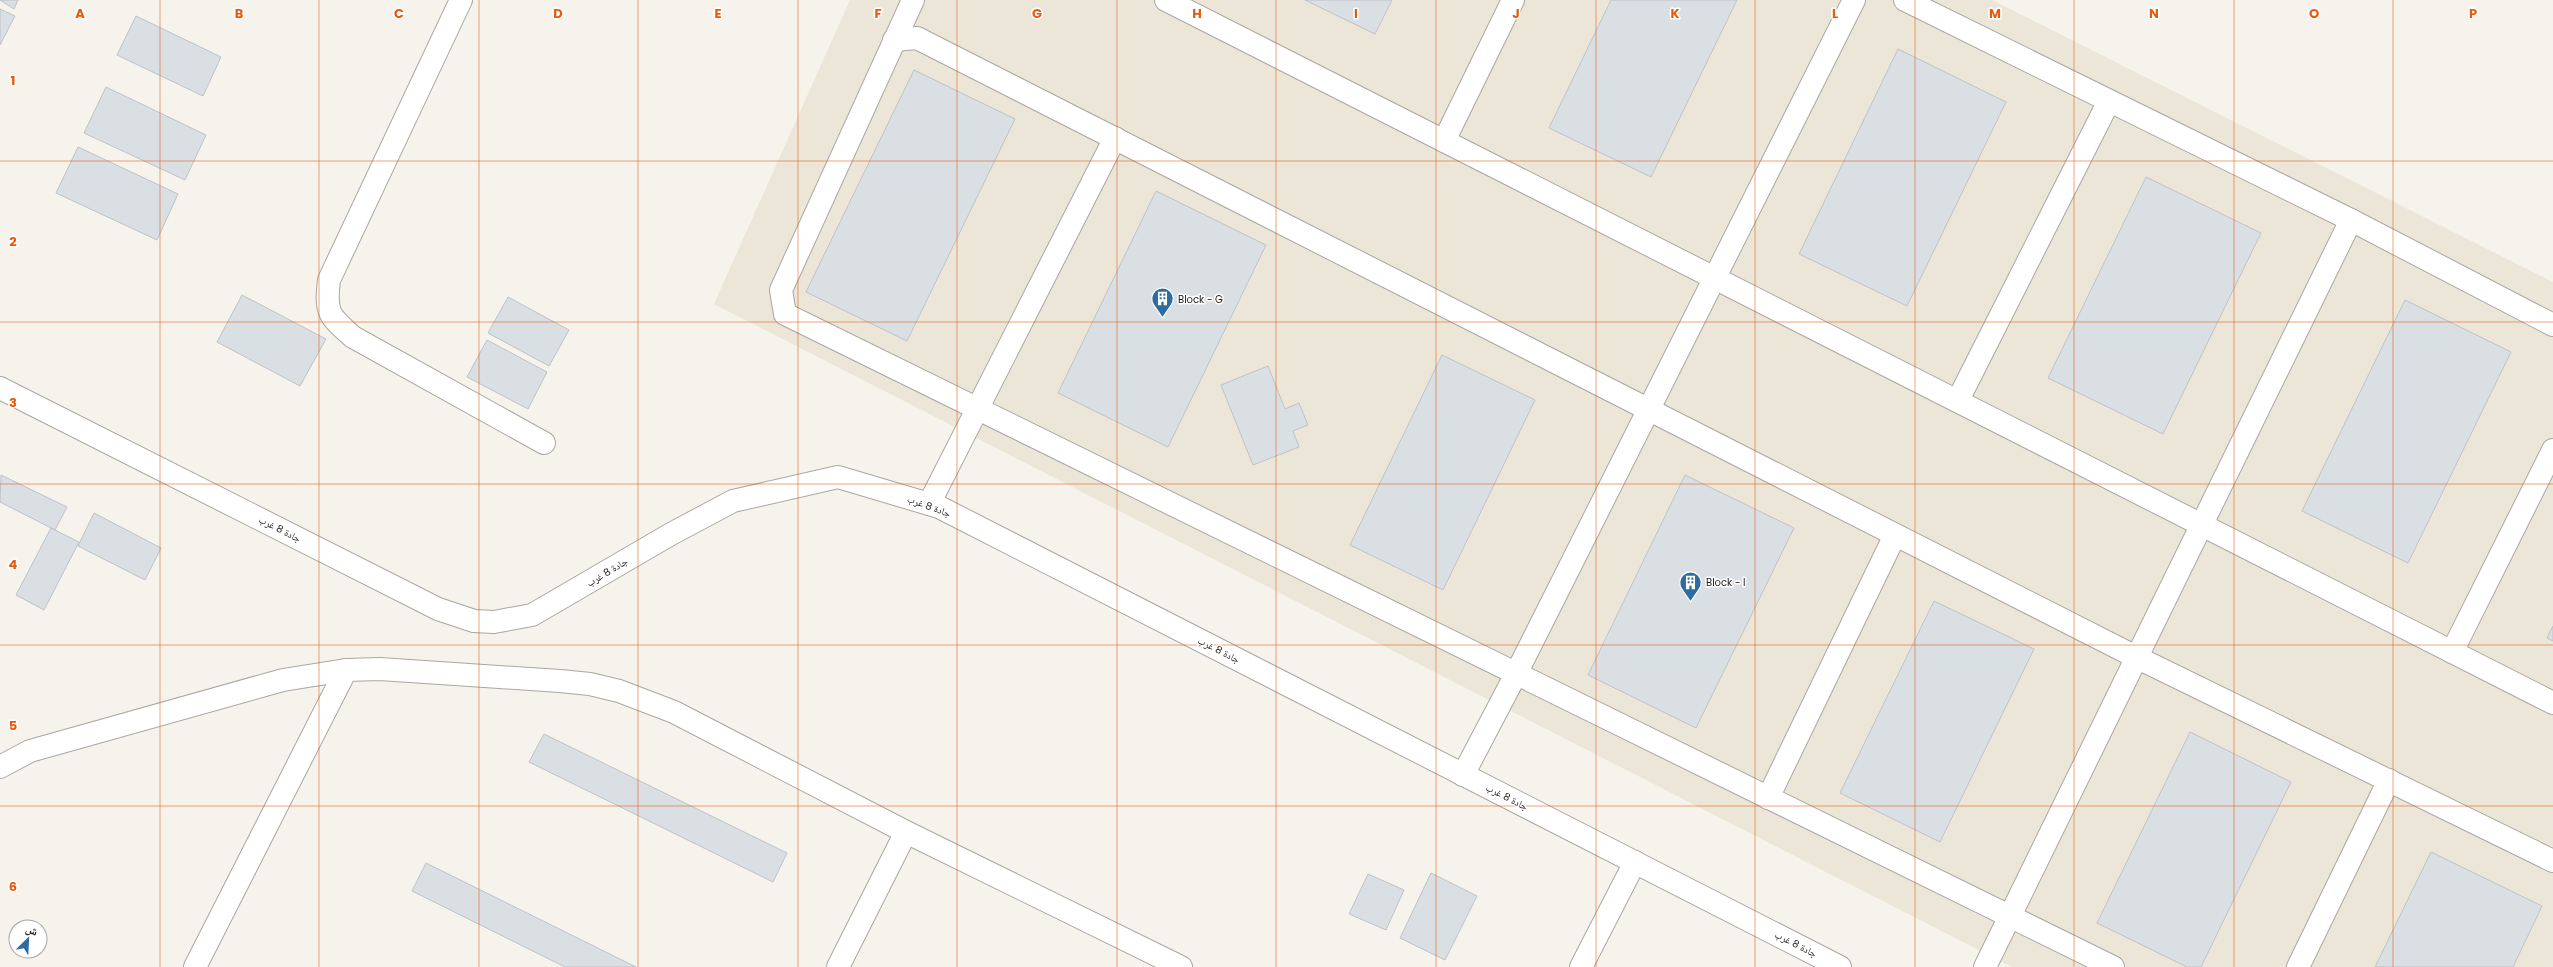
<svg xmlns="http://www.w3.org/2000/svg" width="2553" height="967" viewBox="0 0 2553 967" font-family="Poppins,'Noto Naskh Arabic',sans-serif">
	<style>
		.built { fill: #ece6d8 }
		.building { fill: #dadfe4; stroke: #bdc2c7 }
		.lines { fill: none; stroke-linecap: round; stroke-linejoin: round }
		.minor-casing { stroke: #aaa7a1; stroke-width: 24 }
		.minor { stroke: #fff; stroke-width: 22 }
		.grid { fill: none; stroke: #e8590c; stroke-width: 1; stroke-opacity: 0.55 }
		.labels { text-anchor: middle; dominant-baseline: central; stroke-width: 3; stroke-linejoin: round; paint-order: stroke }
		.poi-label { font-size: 10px; fill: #191815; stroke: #fff; text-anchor: start }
		.street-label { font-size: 10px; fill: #191815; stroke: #fff }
		.grid-label { font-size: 13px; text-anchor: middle; font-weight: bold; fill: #e8590c; stroke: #fff; stroke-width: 3; stroke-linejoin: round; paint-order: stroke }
	</style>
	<rect width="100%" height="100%" fill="#f6f3ec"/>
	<!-- built -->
	<polygon class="built" points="850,0 1992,0 2553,282 2553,967 2012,967 714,304"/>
	<!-- building -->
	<g class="building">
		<polygon points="0,0 18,0 14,9"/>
		<polygon points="1305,0 1392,0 1375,34"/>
		<polygon points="1611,0 1737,0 1651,177 1549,128"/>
		<polygon points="0,9 15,16 0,45"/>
		<polygon points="136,16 221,57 203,96 117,55"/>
		<polygon points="1898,49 2006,102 1907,306 1799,254"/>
		<polygon points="914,70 1015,119 907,341 806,292"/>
		<polygon points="106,87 206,135 185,180 84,133"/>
		<polygon points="78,147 178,194 157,240 56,193"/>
		<polygon points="2146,177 2261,233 2163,434 2048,378"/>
		<polygon points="1156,191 1266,245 1168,447 1058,393"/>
		<polygon points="242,295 326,339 300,386 217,342"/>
		<polygon points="508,297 569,330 549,366 488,333"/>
		<polygon points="2405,300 2511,352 2408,563 2302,511"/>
		<polygon points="487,340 547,372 528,409 467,377"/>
		<polygon points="1442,355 1535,400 1443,590 1350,545"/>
		<polygon points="1268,366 1285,409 1299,403 1308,425 1293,431 1299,447 1253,465 1221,385"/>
		<polygon points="1,475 67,507 55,530 0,502"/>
		<polygon points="1685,475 1794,528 1696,728 1588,675"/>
		<polygon points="94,513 161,548 145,580 78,546"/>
		<polygon points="51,528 79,542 44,610 16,595"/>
		<polygon points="1934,601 2034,649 1940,842 1840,793"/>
		<polygon points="2553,626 2553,641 2547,638"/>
		<polygon points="2190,732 2291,782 2201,967 2187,967 2097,923"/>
		<polygon points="544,734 787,853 773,882 529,762"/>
		<polygon points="2431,852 2542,906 2513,967 2375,967"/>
		<polygon points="426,863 636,967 565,967 412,891"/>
		<polygon points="1431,873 1477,896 1445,960 1400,938"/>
		<polygon points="1368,874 1404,890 1386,930 1349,914"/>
	</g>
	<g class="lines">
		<defs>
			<g id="minor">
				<path d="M 461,0 L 329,280 C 325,313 329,316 353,337 L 544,443"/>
				<polyline points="913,0 781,290 785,314 2113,967"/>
				<polyline points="1166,0 2553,703"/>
				<polyline points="1905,0 2351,220 2553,325"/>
				<polyline points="894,40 917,38 2136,657 2553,861"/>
				<polyline points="1444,141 1513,0"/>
				<polyline points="0,388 438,609 474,621 494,622 532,615 671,534 733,501 838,477 939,507 1840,967"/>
				<polyline points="1958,400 2109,101"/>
				<polyline points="929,504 1115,138"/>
				<polyline points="2452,652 2553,450"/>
				<polyline points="0,767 30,751 283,680 346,670 380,669 560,681 590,684 619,691 674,712 906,832 1181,967"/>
				<polyline points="1463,775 1516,674 1854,0"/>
				<polyline points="1768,798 1895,535"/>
				<polyline points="195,967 346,670"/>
				<polyline points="838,967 906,832"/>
				<polyline points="1581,967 1635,862"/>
				<polyline points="1985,967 2351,220"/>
				<polyline points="2298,967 2389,780"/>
			</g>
		</defs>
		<!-- minor casing -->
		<use href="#minor" class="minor-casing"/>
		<!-- minor -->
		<use href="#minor" class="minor"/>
	</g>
	<!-- grid -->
	<path class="grid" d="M 160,0 L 160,967M 319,0 L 319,967M 479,0 L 479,967M 638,0 L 638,967M 798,0 L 798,967M 957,0 L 957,967M 1117,0 L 1117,967M 1276,0 L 1276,967M 1436,0 L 1436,967M 1596,0 L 1596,967M 1755,0 L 1755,967M 1915,0 L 1915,967M 2074,0 L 2074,967M 2234,0 L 2234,967M 2393,0 L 2393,967M 0,161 L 2553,161M 0,322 L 2553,322M 0,484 L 2553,484M 0,645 L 2553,645M 0,806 L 2553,806"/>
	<!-- icons -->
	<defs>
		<symbol id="building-pin" viewBox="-11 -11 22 30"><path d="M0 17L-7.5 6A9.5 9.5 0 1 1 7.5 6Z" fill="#2e6ba3" stroke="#fff"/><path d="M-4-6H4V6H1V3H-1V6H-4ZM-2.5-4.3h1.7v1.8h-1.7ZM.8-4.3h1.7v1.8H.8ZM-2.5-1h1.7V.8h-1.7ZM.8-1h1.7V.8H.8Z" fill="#fff"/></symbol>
	</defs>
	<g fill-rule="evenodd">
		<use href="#building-pin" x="1150" y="286" width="25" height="34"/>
		<use href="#building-pin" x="1678" y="570" width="25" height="34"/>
	</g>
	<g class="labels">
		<!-- poi labels -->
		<g class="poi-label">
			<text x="1178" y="299">Block - G</text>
			<text x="1706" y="582">Block - I</text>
		</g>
		<!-- street labels -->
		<g class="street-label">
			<text transform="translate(929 506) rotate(20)">جادة 8 غرب</text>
			<text transform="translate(280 529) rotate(27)">جادة 8 غرب</text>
			<text transform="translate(607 572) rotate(-31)">جادة 8 غرب</text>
			<text transform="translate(1219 650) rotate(27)">جادة 8 غرب</text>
			<text transform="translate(1507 797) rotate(27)">جادة 8 غرب</text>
			<text transform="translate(1796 944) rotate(27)">جادة 8 غرب</text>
		</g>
	</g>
	<g class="grid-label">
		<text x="80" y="18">A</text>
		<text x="239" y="18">B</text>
		<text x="399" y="18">C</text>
		<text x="558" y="18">D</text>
		<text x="718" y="18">E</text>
		<text x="878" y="18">F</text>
		<text x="1037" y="18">G</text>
		<text x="1197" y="18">H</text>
		<text x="1356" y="18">I</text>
		<text x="1516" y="18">J</text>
		<text x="1675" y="18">K</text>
		<text x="1835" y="18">L</text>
		<text x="1995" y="18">M</text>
		<text x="2154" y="18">N</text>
		<text x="2314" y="18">O</text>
		<text x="2473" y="18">P</text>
		<text x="13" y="85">1</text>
		<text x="13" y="246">2</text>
		<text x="13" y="407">3</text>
		<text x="13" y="569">4</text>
		<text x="13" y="730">5</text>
		<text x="13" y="891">6</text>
	</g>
	<!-- north arrow -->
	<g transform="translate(28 939) rotate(24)"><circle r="19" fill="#ffffff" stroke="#a3a3a1"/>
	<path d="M0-3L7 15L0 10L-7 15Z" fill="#2e6ba3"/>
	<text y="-6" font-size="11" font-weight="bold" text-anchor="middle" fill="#191815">ش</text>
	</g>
</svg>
